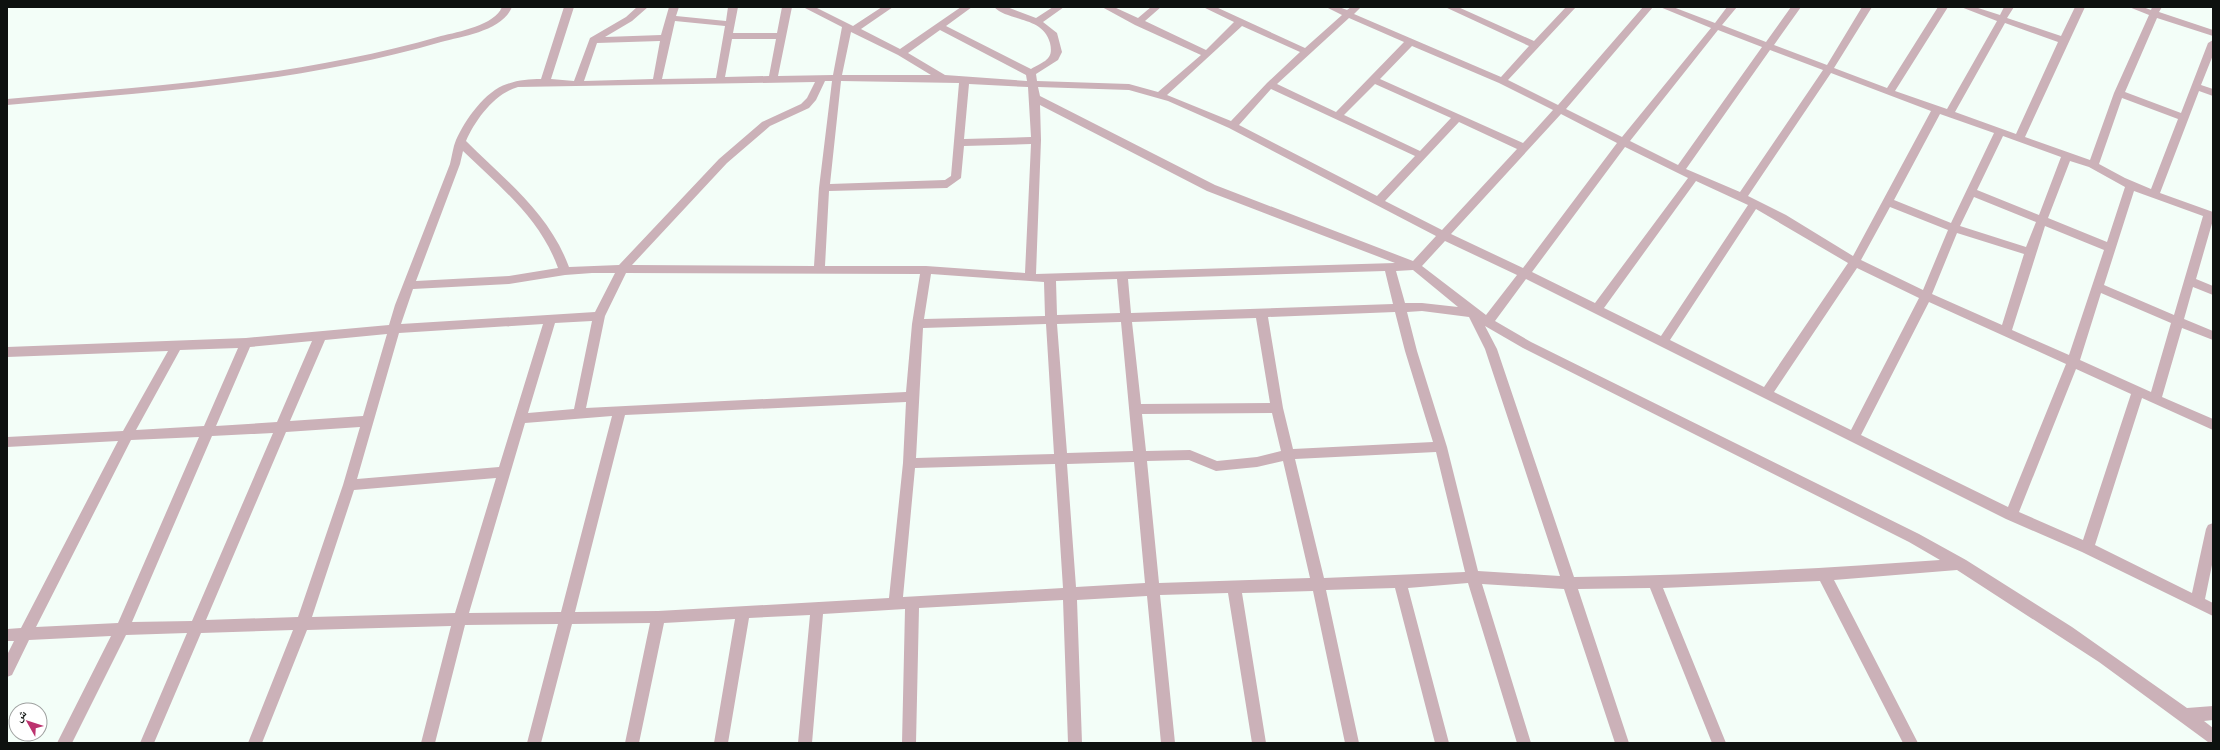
<svg xmlns="http://www.w3.org/2000/svg" width="2220" height="750" viewBox="0 0 2220 750" font-family="Helvetica,'Noto Naskh Arabic',sans-serif">
	<style>
		.lines { fill: none; stroke-linecap: round; stroke-linejoin: round }
		.street { fill: #cbb1b8; fill-rule: evenodd }
	</style>
	<rect width="100%" height="100%" fill="#f3fef8"/>
	<g class="lines">
		<!-- street -->
		<g class="street">
			<path d="M 502,7 L 512,7 C 502,31 463,36 441,42 C 300,83 153,92 7,105 L 7,99 C 153,86 300,77 441,36 C 458,32 495,25 502,7 Z"/>
			<path d="M 564,7 L 574,7 L 551,79 L 574,81 L 590,38 L 626,17 L 637,7 L 648,7 L 632,21 L 605,37 L 661,35 L 669,7 L 679,7 L 676,16 L 726,21 L 728,7 L 738,7 L 733,33 L 777,33 L 782,7 L 792,7 L 778,76 L 833,75 L 842,27 L 803,7 L 815,7 L 853,26 L 882,7 L 893,7 L 861,29 L 900,49 L 961,7 L 972,7 L 946,26 L 1031,69 C 1044,61 1054,60 1050,43 C 1043,16 1009,22 994,7 L 1007,7 L 1036,18 L 1053,7 L 1064,7 L 1043,22 L 1057,33 L 1062,52 L 1058,60 L 1036,74 L 1037,81 L 1129,84 L 1158,92 L 1201,55 L 1135,25 L 1102,7 L 1114,7 L 1138,18 L 1151,7 L 1161,7 L 1145,21 L 1206,50 L 1234,22 L 1203,7 L 1216,7 L 1305,48 L 1342,15 L 1326,7 L 1339,7 L 1347,10 L 1351,7 L 1361,7 L 1354,14 L 1501,77 L 1529,46 L 1445,7 L 1458,7 L 1534,41 L 1566,7 L 1576,7 L 1508,80 L 1558,105 L 1643,7 L 1653,7 L 1566,109 L 1622,137 L 1711,28 L 1660,7 L 1673,7 L 1715,23 L 1727,7 L 1737,7 L 1722,25 L 1766,42 L 1791,7 L 1801,7 L 1774,45 L 1827,65 L 1862,7 L 1872,7 L 1834,68 L 1887,88 L 1938,7 L 1948,7 L 1895,91 L 1947,109 L 1997,21 L 1961,7 L 1975,7 L 2000,15 L 2004,7 L 2014,7 L 2007,18 L 2061,36 L 2075,7 L 2085,7 L 2025,137 L 2090,160 L 2114,93 L 2149,15 L 2129,7 L 2143,7 L 2151,10 L 2152,7 L 2162,7 L 2159,12 L 2213,30 L 2213,36 L 2157,18 L 2125,92 L 2181,113 L 2208,43 L 2213,40 L 2213,55 L 2201,85 L 2213,89 L 2213,96 L 2199,91 L 2160,193 L 2213,212 L 2213,220 L 2196,279 L 2213,286 L 2213,295 L 2193,287 L 2184,319 L 2213,331 L 2213,340 L 2182,328 L 2162,397 L 2213,419 L 2213,430 L 2142,398 L 2095,545 L 2192,593 L 2206,529 L 2208,525 L 2213,523 L 2213,560 L 2205,599 L 2213,603 L 2213,616 L 2082,552 L 2006,519 L 1526,279 L 1495,321 L 1531,342 L 1919,534 L 1966,560 L 2072,627 L 2187,708 L 2213,706 L 2213,720 L 2204,721 L 2213,728 L 2213,743 L 2208,742 L 2099,662 L 1957,570 L 1834,580 L 1918,743 L 1903,743 L 1820,581 L 1663,588 L 1726,743 L 1712,743 L 1650,588 L 1578,589 L 1629,743 L 1615,743 L 1564,589 L 1482,584 L 1531,743 L 1517,743 L 1468,583 L 1408,588 L 1449,743 L 1435,743 L 1395,588 L 1326,590 L 1359,743 L 1345,743 L 1313,591 L 1242,593 L 1266,743 L 1252,743 L 1228,593 L 1160,595 L 1175,743 L 1161,743 L 1147,596 L 1077,600 L 1082,743 L 1068,743 L 1063,600 L 919,608 L 916,743 L 902,743 L 905,609 L 823,614 L 812,743 L 798,743 L 810,615 L 749,618 L 728,743 L 714,743 L 735,619 L 664,623 L 639,743 L 625,743 L 650,623 L 572,624 L 541,743 L 527,743 L 558,624 L 465,625 L 435,743 L 421,743 L 451,626 L 307,630 L 262,743 L 248,743 L 293,630 L 201,633 L 154,743 L 140,743 L 187,633 L 126,635 L 72,743 L 57,743 L 111,636 L 29,640 L 12,675 L 7,677 L 7,655 L 14,641 L 7,641 L 7,629 L 21,628 L 118,441 L 7,447 L 7,437 L 123,431 L 168,351 L 7,357 L 7,347 L 246,338 L 389,325 L 395,305 L 450,164 C 452,156 453,147 456,140 C 465,120 485,91 507,84 C 518,80 530,79 541,79 ZM 1349,18 L 1404,42 L 1336,112 L 1277,84 ZM 675,21 L 725,26 L 716,78 L 662,79 ZM 2005,23 L 2058,42 L 2016,134 L 1955,112 ZM 1242,26 L 1300,52 L 1267,83 L 1231,121 L 1167,95 ZM 940,30 L 1026,75 L 1027,81 L 945,75 L 908,53 ZM 1718,30 L 1762,47 L 1678,165 L 1630,141 ZM 851,32 L 898,55 L 931,75 L 842,75 ZM 732,39 L 776,39 L 769,76 L 725,77 ZM 660,41 L 653,79 L 584,81 L 597,43 ZM 1412,46 L 1499,83 L 1553,110 L 1523,143 L 1380,79 ZM 1770,50 L 1823,70 L 1740,192 L 1686,169 ZM 1831,73 L 1931,111 L 1853,256 L 1786,215 L 1748,196 ZM 825,81 L 832,81 L 819,188 L 814,266 L 632,265 L 727,163 L 770,126 L 809,108 L 816,100 ZM 841,81 L 959,83 L 951,176 L 945,180 L 830,184 ZM 815,82 L 807,98 L 801,104 L 762,122 L 719,159 L 619,265 L 569,267 C 549,213 505,180 466,141 C 475,120 495,93 518,87 ZM 969,84 L 1028,87 L 1031,137 L 964,139 ZM 1375,84 L 1451,118 L 1420,151 L 1344,115 ZM 1038,87 L 1129,90 L 1168,101 L 1229,128 L 1436,236 L 1413,261 L 1215,185 L 1040,96 ZM 1271,89 L 1415,156 L 1377,196 L 1239,125 ZM 2122,98 L 2178,119 L 2151,189 L 2125,178 L 2099,164 ZM 1040,105 L 1207,191 L 1395,263 L 1036,274 L 1041,140 ZM 1561,114 L 1617,143 L 1523,268 L 1451,234 ZM 1940,114 L 1994,133 L 1951,223 L 1894,200 ZM 1459,122 L 1517,149 L 1442,230 L 1385,201 ZM 2003,136 L 2061,157 L 2039,215 L 1977,190 ZM 1031,144 L 1025,273 L 926,266 L 825,266 L 829,191 L 947,188 L 961,178 L 964,146 ZM 1625,147 L 1688,178 L 1595,303 L 1532,272 ZM 463,151 C 500,187 540,218 558,268 L 509,276 L 416,281 L 460,164 ZM 2070,161 L 2089,167 L 2125,187 L 2107,242 L 2048,218 ZM 1696,181 L 1748,205 L 1661,336 L 1604,308 ZM 2134,191 L 2203,216 L 2174,315 L 2104,285 ZM 1974,197 L 2036,222 L 2026,247 L 1960,226 ZM 1890,207 L 1948,230 L 1923,290 L 1861,260 ZM 1756,209 L 1848,263 L 1764,387 L 1670,340 ZM 2045,226 L 2104,250 L 2069,355 L 2012,330 ZM 1957,233 L 2024,254 L 2002,325 L 1932,294 ZM 1445,241 L 1517,275 L 1486,315 L 1422,266 ZM 1857,268 L 1919,298 L 1851,430 L 1774,392 ZM 1413,270 L 1458,307 L 1422,303 L 1405,303 L 1396,271 ZM 1385,271 L 1393,304 L 1131,313 L 1128,279 ZM 592,273 L 615,273 L 595,312 L 401,324 L 413,289 L 509,284 L 565,275 ZM 626,273 L 920,274 L 912,324 L 906,392 L 586,408 L 605,316 ZM 931,274 L 1044,282 L 1045,316 L 924,319 ZM 1117,279 L 1120,313 L 1057,315 L 1056,281 ZM 2101,293 L 2171,323 L 2151,392 L 2080,360 ZM 1929,302 L 2066,364 L 2008,507 L 1861,435 ZM 1422,311 L 1469,317 L 1485,349 L 1560,576 L 1478,571 L 1447,447 L 1417,351 L 1407,312 ZM 1395,312 L 1405,351 L 1433,442 L 1293,449 L 1283,408 L 1268,317 ZM 1256,318 L 1270,403 L 1141,404 L 1132,322 ZM 592,321 L 574,409 L 528,413 L 555,323 ZM 1121,322 L 1133,451 L 1067,453 L 1057,324 ZM 543,324 L 499,467 L 357,479 L 399,333 ZM 1046,324 L 1054,454 L 916,458 L 923,328 ZM 1485,326 L 1523,348 L 1909,542 L 1940,560 C 1818,569 1696,575 1574,577 L 1497,349 ZM 387,334 L 363,416 L 290,421 L 325,340 ZM 312,341 L 277,422 L 216,426 L 250,347 ZM 238,348 L 204,426 L 136,430 L 180,350 ZM 2076,369 L 2131,394 L 2083,540 L 2019,512 ZM 906,402 L 903,463 L 889,598 L 658,611 L 575,612 L 625,415 ZM 1272,413 L 1281,451 L 1257,457 L 1217,461 L 1190,450 L 1146,451 L 1142,414 ZM 612,416 L 561,612 L 469,613 L 525,423 ZM 360,427 L 343,485 L 298,617 L 206,620 L 286,432 ZM 273,433 L 192,621 L 132,622 L 212,436 ZM 199,437 L 118,623 L 36,627 L 131,440 ZM 1436,452 L 1465,572 L 1324,578 L 1295,459 ZM 1189,460 L 1216,471 L 1257,467 L 1283,461 L 1310,578 L 1159,583 L 1147,461 ZM 1134,462 L 1145,583 L 1076,587 L 1067,464 ZM 1055,464 L 1063,588 L 903,597 L 915,468 ZM 496,478 L 455,613 L 312,617 L 354,490 Z"/>
		</g>
	</g>
	<!-- border -->
	<rect width="2220" height="750" fill="none" stroke="#0d110f" stroke-width="16"/>
	<!-- north arrow -->
	<g transform="translate(28 722) rotate(309)"><circle r="19" fill="#ffffff" stroke="#9ea09f"/>
	<path d="M0-3L7 15L0 10L-7 15Z" fill="#bc326e"/>
	<text y="-6" font-size="11" font-weight="bold" text-anchor="middle" fill="#0d110f">ش</text>
	</g>
</svg>
